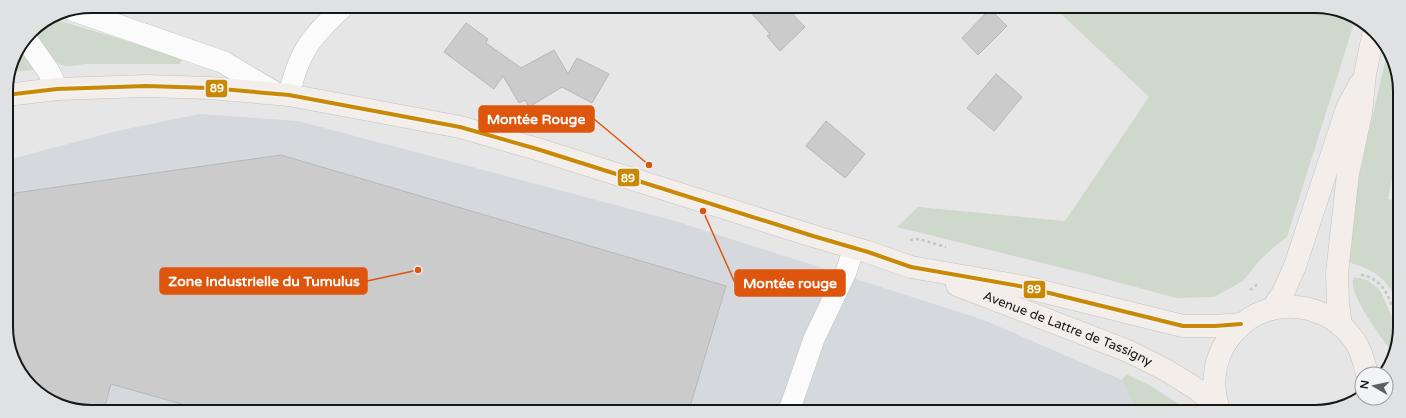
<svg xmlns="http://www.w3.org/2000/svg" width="1406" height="418" viewBox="0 0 1406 418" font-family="'Varela Round',sans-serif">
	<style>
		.built { fill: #d5d9dd }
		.green { fill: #ced9cb }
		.building { fill: #cbcbcc; stroke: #b7b7b7 }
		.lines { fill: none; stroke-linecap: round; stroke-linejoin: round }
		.minor-casing { stroke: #c1c1c1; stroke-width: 22 }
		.tertiary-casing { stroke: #c1c1c1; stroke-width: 23 }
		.primary-casing { stroke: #c3c3c3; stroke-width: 23 }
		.path { stroke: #c6c6c6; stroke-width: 2.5; stroke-dasharray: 3 3; stroke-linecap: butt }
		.minor { stroke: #fbfbfb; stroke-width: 21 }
		.tertiary { stroke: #fbfbfb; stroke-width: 22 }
		.primary { stroke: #f3eeea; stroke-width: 22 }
		.bus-1-casing { stroke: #f2f3f5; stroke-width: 7 }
		.bus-1 { stroke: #ca8905; stroke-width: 4 }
		.labels { text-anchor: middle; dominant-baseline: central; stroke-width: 4; stroke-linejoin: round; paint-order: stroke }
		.street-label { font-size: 13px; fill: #161717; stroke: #f2f3f5 }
		.rim { fill: none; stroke: #161717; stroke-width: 2 }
		.leader { fill: none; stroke: #de560d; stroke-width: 1.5 }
		.callout-dot { fill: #de560d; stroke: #f2f3f5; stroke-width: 1.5 }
		.callout { fill: #de560d; stroke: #de560d; stroke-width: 1.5 }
		.callout-label { font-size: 14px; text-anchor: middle; font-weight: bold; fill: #fff }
		.line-badge { stroke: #f2f3f5; stroke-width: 1.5 }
		.badge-label { font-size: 11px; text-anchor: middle; font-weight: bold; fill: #fff }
	</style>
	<rect width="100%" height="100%" fill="#e6e6e6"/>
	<!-- built -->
	<polygon class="built" points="200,114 298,121 672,220 984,320 1122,380 1137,411 70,409 27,383 8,343 7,160 117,131"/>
	<!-- green -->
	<g class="green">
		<polygon points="1058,8 1336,9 1355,20 1287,237 1273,248 1259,261 1243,281 1214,297 1176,298 1091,275 897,227 918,207 1065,221 1149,97 1058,11"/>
		<path d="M 50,18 L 177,56 L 182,60 L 180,64 L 84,64 C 79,65 73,66 68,66 C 49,65 40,45 31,31 Z"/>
		<polygon points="21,46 33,64 33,70 10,72 13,59"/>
		<path d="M 1387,53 L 1398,75 L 1398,151 L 1388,199 L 1398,201 L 1397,305 C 1392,287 1384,277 1367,269 C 1361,266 1355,265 1349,262 L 1357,185 Z"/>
		<path d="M 1354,277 L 1367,280 L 1378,288 L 1382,294 L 1397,329 L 1397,348 L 1394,354 C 1384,341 1345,291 1354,277 Z"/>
		<polygon points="1126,374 1151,386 1185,408 1187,412 1137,411 1122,380"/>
	</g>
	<!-- building -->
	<g class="building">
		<polygon points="747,8 787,8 805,27 780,51 767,36 770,34"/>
		<polygon points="990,9 1007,26 978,55 962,38"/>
		<polygon points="466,23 488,39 486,43 521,68 554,50 568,74 577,58 609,74 592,103 562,87 529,107 525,100 519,103 503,76 494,89 444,52"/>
		<polygon points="996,74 1022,97 994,131 967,108"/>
		<polygon points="826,121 865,154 845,178 806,146"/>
		<polygon points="281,155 726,286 689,410 199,409 111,384 104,409 74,409 64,406 27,383 8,343 7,220 15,193"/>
	</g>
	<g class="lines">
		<defs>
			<g id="minor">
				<path d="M 289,95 C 299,51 311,37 343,7"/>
				<polyline points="789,411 814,339 846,272 854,248"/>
			</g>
			<g id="tertiary">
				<polyline points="73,10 223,62 275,93"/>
				<polyline points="26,39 49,72 57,89"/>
			</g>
			<g id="primary">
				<polyline points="6,95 57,89 146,86 210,88 289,95 460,127 537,149 813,236 868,252 911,267 1025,287 1183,326 1215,326 1241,324"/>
				<path id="s1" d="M 957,285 L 1128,351 L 1166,370 L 1198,390 L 1217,406"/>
				<polyline points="1272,309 1284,291 1295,266 1347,108 1360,84"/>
				<polyline points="1341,326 1338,304 1337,273 1348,174 1361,113 1365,74 1374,31"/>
				<path d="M 1220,412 C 1214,397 1213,382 1216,367 C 1219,353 1226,340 1236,330 C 1269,294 1330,301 1356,343 C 1362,352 1364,363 1367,374"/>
			</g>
		</defs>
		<!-- minor casing -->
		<use href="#minor" class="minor-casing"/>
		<!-- tertiary casing -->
		<use href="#tertiary" class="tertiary-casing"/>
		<!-- primary casing -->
		<use href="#primary" class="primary-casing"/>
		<!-- path -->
		<g class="path">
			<polyline points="910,240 919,239 946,247"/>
			<path d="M 1361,275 C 1384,278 1390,300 1397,319"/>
			<polyline points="1250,290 1259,283"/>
		</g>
		<!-- minor -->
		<use href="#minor" class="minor"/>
		<!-- tertiary -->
		<use href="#tertiary" class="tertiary"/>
		<!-- primary -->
		<use href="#primary" class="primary"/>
		<defs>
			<polyline id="bus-1" points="6,95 57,89 146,86 210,88 289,95 460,127 537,149 813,236 868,252 911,267 1025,287 1183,326 1215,326 1241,324"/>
		</defs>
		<!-- bus-1 casing -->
		<use href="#bus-1" class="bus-1-casing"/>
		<!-- bus-1 -->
		<use href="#bus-1" class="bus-1"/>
	</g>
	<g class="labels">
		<!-- street labels -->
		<g class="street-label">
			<text stroke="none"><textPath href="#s1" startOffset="119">Avenue de Lattre de Tassigny</textPath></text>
		</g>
	</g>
	<!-- crop -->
	<path d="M0 0H1406V418H0ZM91 13H1315A78 78 0 0 1 1393 91V327A78 78 0 0 1 1315 405H91A78 78 0 0 1 13 327V91A78 78 0 0 1 91 13Z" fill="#e0e1e3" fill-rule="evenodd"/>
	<path class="rim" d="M91 13H1315A78 78 0 0 1 1393 91V327A78 78 0 0 1 1315 405H91A78 78 0 0 1 13 327V91A78 78 0 0 1 91 13Z"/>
	<!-- callouts -->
	<path class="leader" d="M649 165L594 119M418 270L367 281M703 211L735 283"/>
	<g class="callout-dot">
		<circle cx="649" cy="165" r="4"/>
		<circle cx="418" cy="270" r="4"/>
		<circle cx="703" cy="211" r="4"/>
	</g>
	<g class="callout">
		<rect x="479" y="106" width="115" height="26" rx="4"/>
		<rect x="160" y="268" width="207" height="26" rx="4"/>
		<rect x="735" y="270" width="110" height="26" rx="4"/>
	</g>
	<g class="callout-label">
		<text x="536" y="124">Montée Rouge</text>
		<text x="264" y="286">Zone industrielle du Tumulus</text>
		<text x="790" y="288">Montée rouge</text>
	</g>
	<g class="line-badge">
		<rect x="205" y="79" width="23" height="19" rx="4" fill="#ca8905"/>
		<rect x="617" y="168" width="23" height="19" rx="4" fill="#ca8905"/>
		<rect x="1023" y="280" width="23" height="19" rx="4" fill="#ca8905"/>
	</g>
	<g class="badge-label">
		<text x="217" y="92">89</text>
		<text x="628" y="182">89</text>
		<text x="1034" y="293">89</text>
	</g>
	<!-- north arrow -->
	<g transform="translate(1374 386) rotate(279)"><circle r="19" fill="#f2f3f5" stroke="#9a9b9c"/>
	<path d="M0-3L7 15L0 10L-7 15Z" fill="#5f5f5f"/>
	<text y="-6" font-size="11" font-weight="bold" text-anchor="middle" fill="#161717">N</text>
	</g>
</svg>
